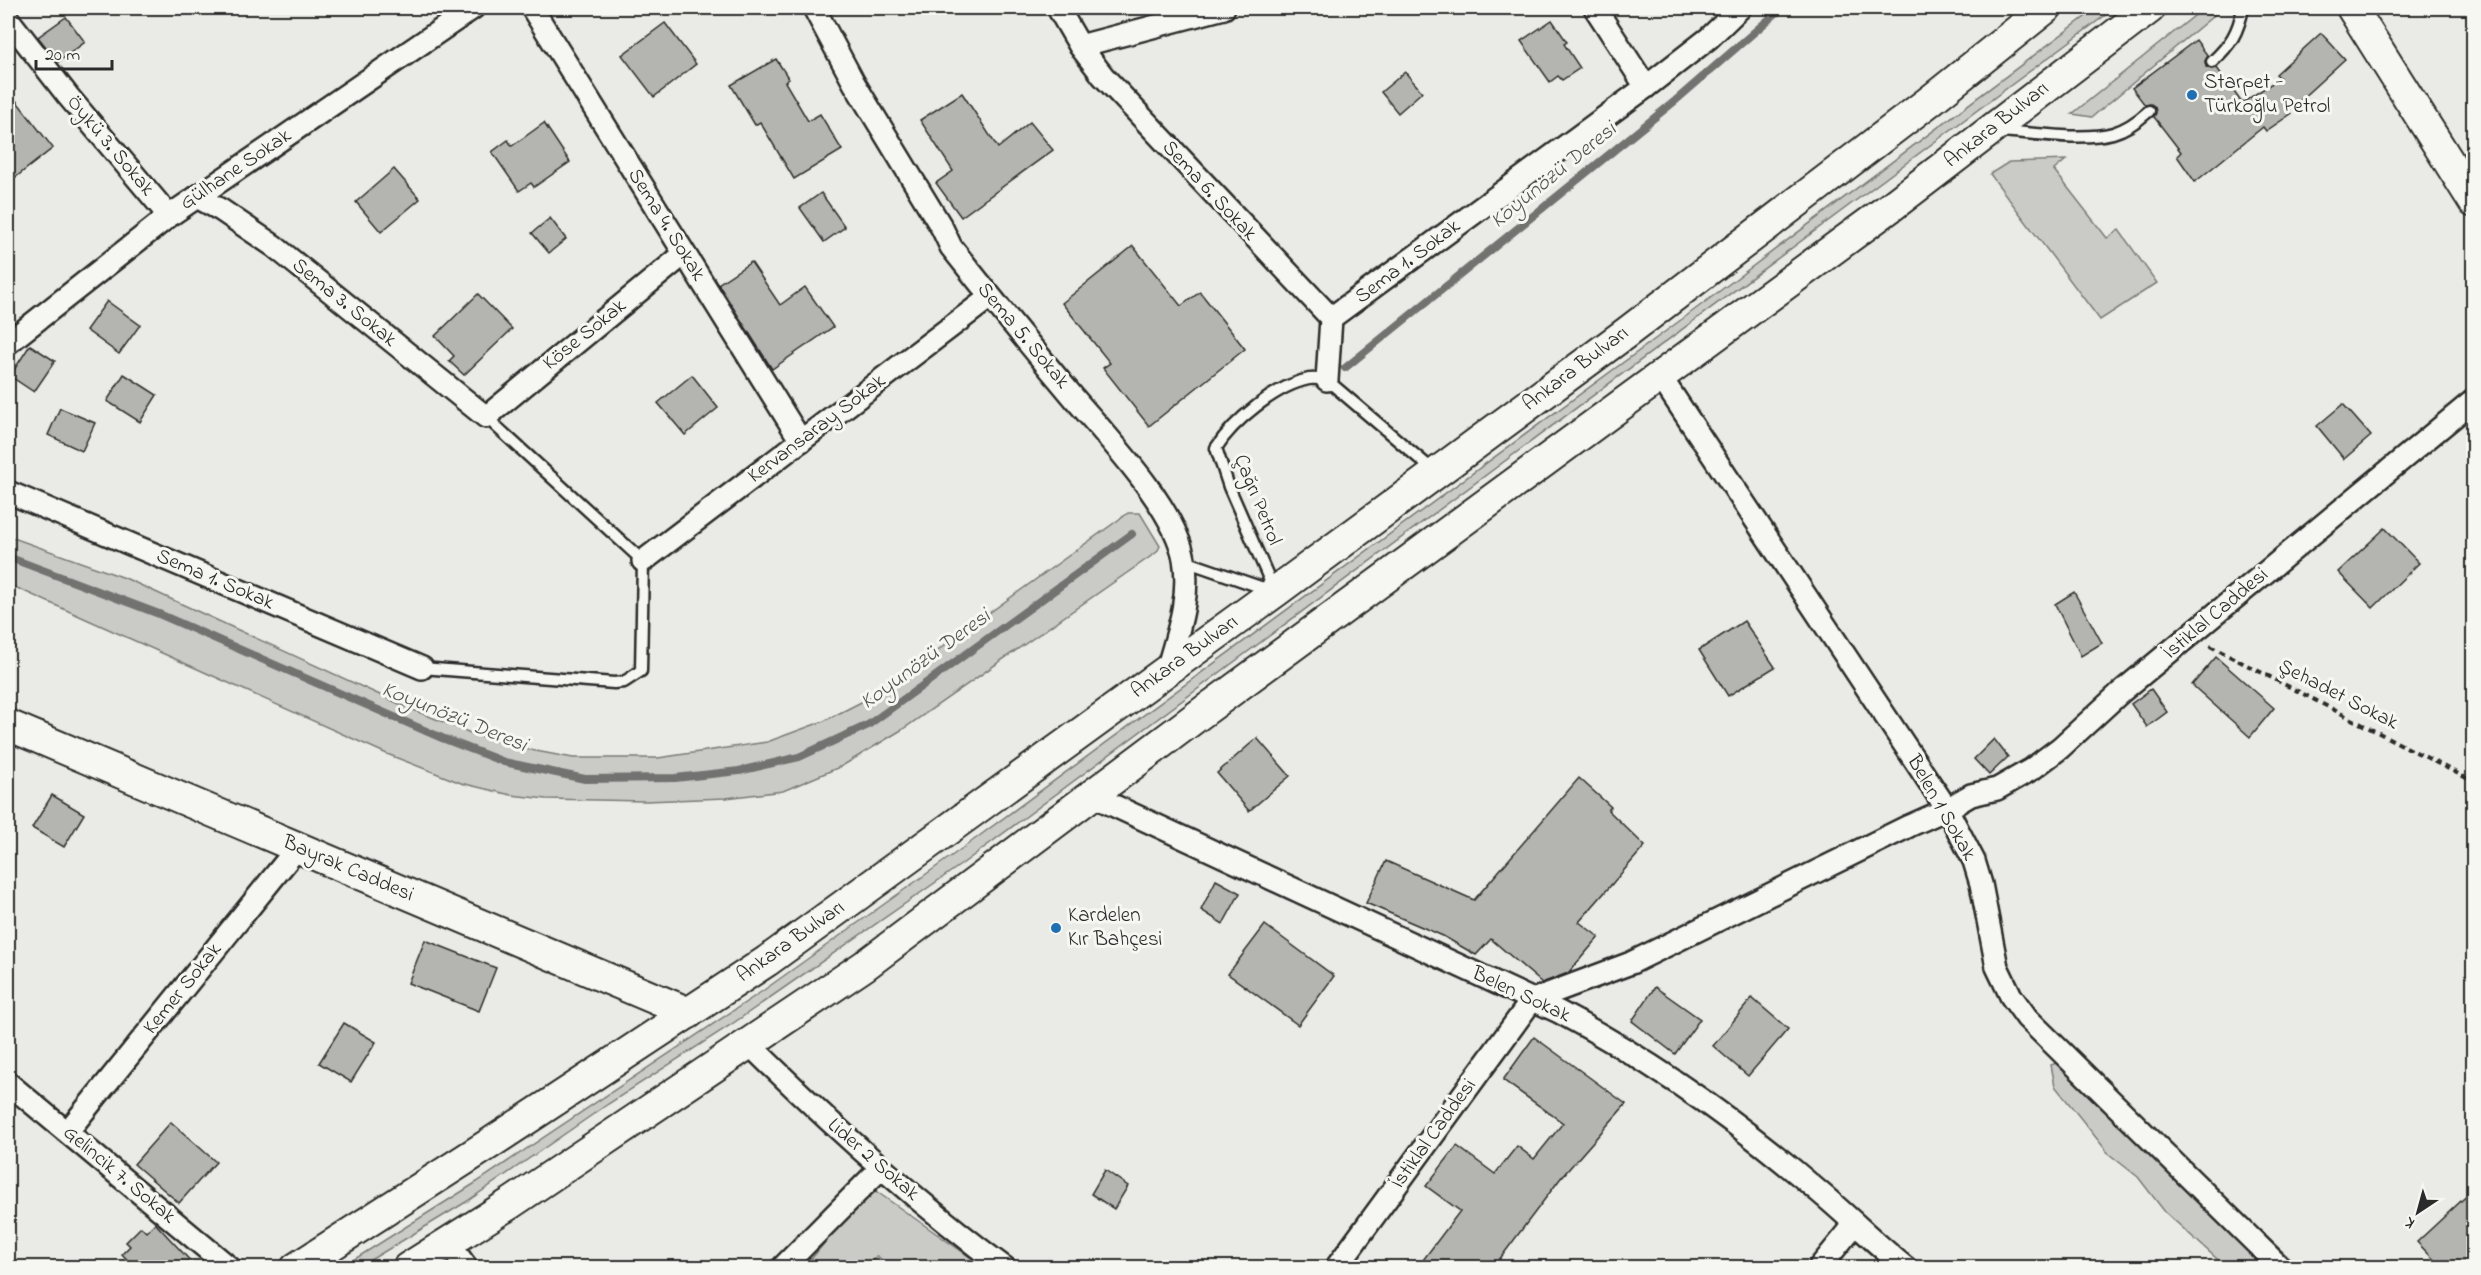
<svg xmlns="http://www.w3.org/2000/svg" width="2481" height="1275" viewBox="0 0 2481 1275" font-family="'Indie Flower',sans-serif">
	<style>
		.green { fill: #cacac7; stroke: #7a7a79; stroke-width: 1.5 }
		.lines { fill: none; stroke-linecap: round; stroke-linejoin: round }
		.stream { stroke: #727270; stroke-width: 8 }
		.building { fill: #b4b4b1; stroke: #2b2b2b; stroke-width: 1.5 }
		.lane-casing { stroke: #2b2b2b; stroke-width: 15 }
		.street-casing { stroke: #2b2b2b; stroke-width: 26 }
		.secondary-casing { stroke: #2b2b2b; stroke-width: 34 }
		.path { stroke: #2b2b2b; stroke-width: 4; stroke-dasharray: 6 4.5; stroke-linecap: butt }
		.lane { stroke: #f6f6f2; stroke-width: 10 }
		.street { stroke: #f6f6f2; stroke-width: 21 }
		.secondary { stroke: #f6f6f2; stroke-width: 30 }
		.poi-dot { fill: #1f6fb2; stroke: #f6f6f2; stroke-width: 2 }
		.labels { text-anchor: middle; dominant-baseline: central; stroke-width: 6; stroke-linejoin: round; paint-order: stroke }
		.poi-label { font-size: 21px; fill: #2b2b2b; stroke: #f6f6f2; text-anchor: start }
		.street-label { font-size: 21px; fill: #2b2b2b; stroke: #f6f6f2 }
		.water-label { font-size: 22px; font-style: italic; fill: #545453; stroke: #f6f6f2 }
	</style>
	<rect width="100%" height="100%" fill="#eaeae6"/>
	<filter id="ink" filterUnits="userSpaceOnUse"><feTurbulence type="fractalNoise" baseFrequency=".0167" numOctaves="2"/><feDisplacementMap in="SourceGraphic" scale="12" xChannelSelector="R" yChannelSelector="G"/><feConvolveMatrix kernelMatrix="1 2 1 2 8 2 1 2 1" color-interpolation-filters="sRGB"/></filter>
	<g filter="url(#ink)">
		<!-- green -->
		<g class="green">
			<polygon points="2097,8 2115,8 962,864 732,1024 608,1104 466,1202 359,1267 342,1267 477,1182 764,990 971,842 1689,314"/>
			<polygon points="2204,8 2218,8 2219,11 2092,117 2072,114"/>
			<polygon points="2066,160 2054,170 2107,238 2119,230 2157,283 2100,320 1990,174 2009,162"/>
			<polygon points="1128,513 1140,513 1160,546 1157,552 903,729 842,766 783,791 726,798 646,801 546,799 511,795 461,783 387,754 8,584 8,536 125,578 406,707 473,734 520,748 573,758 658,758 767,742 824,721 875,695"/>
			<polygon points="2075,1056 2124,1097 2170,1146 2299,1267 2226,1267 2165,1212 2138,1177 2109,1154 2055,1086 2051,1065"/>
			<polygon points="870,1187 984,1267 892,1267 877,1256 866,1267 804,1268"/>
		</g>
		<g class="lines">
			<!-- stream -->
			<g class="stream">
				<polyline points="1345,368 1675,101 1782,8"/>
				<polyline points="8,557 159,614 442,738 504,762 585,779 675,778 739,771 799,757 868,725 1132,534"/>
			</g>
		</g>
		<!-- building -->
		<g class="building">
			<polygon points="66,17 85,42 58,62 38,37"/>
			<polygon points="1552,20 1567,42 1564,44 1580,68 1562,80 1558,76 1550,82 1521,41"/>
			<polygon points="665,23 696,64 654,97 622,55"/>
			<polygon points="2321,33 2345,59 2288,111 2291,114 2266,131 2263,127 2195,182 2177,156 2181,152 2154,117 2156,113 2155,107 2151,104 2145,105 2132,88 2196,40 2208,56 2205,61 2206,67 2211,69 2217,68 2242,103 2280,78 2276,74"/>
			<polygon points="776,59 789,79 785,82 808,121 820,114 842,150 794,179 760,122 755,125 731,85"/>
			<polygon points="1405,72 1422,92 1398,113 1381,92"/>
			<polygon points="8,90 53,148 16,177 8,166"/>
			<polygon points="962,93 998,148 1030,122 1053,150 961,217 936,183 953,171 920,120"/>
			<polygon points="544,123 570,162 534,187 531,183 519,191 492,152 508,140 512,146"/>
			<polygon points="394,169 420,199 381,232 356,202"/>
			<polygon points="821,193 845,227 824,242 800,208"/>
			<polygon points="550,218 566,239 549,253 532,233"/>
			<polygon points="1133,246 1181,306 1200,292 1245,349 1149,426 1103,368 1110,363 1062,303"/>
			<polygon points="751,262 780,305 805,287 833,327 772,369 718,284"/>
			<polygon points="478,294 512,329 464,375 449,361 454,356 435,336"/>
			<polygon points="107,301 140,325 119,354 86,330"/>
			<polygon points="30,345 55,361 34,392 10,376"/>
			<polygon points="124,374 157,395 140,422 107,401"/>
			<polygon points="692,375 718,408 685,435 658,403"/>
			<polygon points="2343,404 2371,436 2344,459 2317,426"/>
			<polygon points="60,408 95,423 82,451 48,435"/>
			<polygon points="2385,528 2419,563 2373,608 2338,572"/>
			<polygon points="2074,592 2102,643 2081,656 2055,604"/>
			<polygon points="1744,621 1775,667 1728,696 1699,650"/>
			<polygon points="2216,657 2274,708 2250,737 2192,685"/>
			<polygon points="2151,689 2167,712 2147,727 2131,704"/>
			<polygon points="1257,738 1290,776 1249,811 1217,773"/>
			<polygon points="1994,739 2008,757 1989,775 1974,759"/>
			<polygon points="1579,778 1611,807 1608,810 1645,846 1579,922 1599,937 1568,973 1542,983 1491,939 1476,955 1443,936 1366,903 1386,861 1474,900"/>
			<polygon points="52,795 84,814 64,847 32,828"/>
			<polygon points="1216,880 1240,893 1223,924 1201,910"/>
			<polygon points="1265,925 1334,976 1298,1025 1228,974"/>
			<polygon points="425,940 496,968 479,1011 408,983"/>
			<polygon points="1655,987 1700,1019 1675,1054 1632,1021"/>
			<polygon points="1752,998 1788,1029 1748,1076 1713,1046"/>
			<polygon points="344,1023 376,1042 351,1082 319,1063"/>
			<polygon points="1534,1037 1626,1104 1560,1179 1493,1268 1417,1268 1460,1211 1426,1186 1457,1146 1495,1174 1517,1146 1534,1159 1563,1123 1503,1080"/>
			<polygon points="171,1122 216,1162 179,1203 134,1164"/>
			<polygon points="1105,1170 1128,1186 1114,1209 1091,1194"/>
			<polygon points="2474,1189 2474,1268 2442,1268 2417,1242"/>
			<polygon points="155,1223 197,1268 135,1268 122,1254 130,1246 126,1242 141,1227 146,1232"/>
		</g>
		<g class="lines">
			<defs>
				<g id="lane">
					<path d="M 2212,62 C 2231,44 2238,33 2243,8"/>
					<path d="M 2000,131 C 2032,133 2083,141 2113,133 C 2127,129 2139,120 2149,111"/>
					<polyline points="1185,561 1269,590"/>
					<path d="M 1274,590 L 1229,487 L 1216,448 C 1233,421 1277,385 1309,379 C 1315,378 1321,379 1327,380 L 1434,471"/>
					<polyline points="422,668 614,683 624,682 641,671 643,561 486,417"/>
				</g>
				<g id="street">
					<polyline points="532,8 801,441"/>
					<path d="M 814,8 L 854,83 L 942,228 L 951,247 C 992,299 1033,349 1075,399 C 1109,439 1175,508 1184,559 C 1191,597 1177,635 1167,670"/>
					<polyline points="1058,8 1080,46 1103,76 1331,318 1327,380"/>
					<polyline points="1595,8 1646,87"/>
					<polyline points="8,19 68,96 169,216"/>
					<polyline points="1080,46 1224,8"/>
					<polyline points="197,197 221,210 274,246 486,417 684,254"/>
					<polyline points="1331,318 1646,87 1709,38 1740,8"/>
					<polyline points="8,343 169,216 473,8"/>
					<polyline points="1660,376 1947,809 1974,861 1981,884 1997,967 2011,996 2027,1018 2281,1268"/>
					<polyline points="8,492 422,668"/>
					<polyline points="643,561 990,297"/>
					<path d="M 1091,795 L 1559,1012 C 1654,1062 1742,1125 1824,1196 C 1851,1219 1877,1245 1906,1268"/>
					<path d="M 749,1044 C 830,1124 913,1200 1005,1268"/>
					<polyline points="8,1083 230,1268"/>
					<polyline points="68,1131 298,847"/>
					<polyline points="448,1242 467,1268"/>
					<polyline points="782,1268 880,1169"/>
					<polyline points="1336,1268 1532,1000 1631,963 1909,826 1947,809 1971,795 1997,789 2032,769 2060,748 2121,692 2474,400"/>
					<polyline points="1819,1268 1855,1224"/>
				</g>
				<g id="secondary">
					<polyline points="2352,8 2474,202"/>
					<polyline points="8,725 689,1013"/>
					<polyline points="296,1268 489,1144 767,961 1275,592 1626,333 1931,100 2046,8"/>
					<polyline points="408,1268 511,1203 864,966 1200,714 1892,206 2150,8"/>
				</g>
			</defs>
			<!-- lane casing -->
			<use href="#lane" class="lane-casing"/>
			<!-- street casing -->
			<use href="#street" class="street-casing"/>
			<!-- secondary casing -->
			<use href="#secondary" class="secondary-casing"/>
			<!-- path -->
			<g class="path">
				<polyline points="2210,646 2474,782"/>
				<polyline points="876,1268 880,1264"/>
			</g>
			<!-- lane -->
			<use href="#lane" class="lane"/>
			<!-- street -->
			<use href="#street" class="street"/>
			<!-- secondary -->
			<use href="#secondary" class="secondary"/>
		</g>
	</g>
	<!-- markers -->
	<g class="poi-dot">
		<circle cx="2192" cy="95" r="6"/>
		<circle cx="1056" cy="928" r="6"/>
	</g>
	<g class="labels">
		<!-- poi labels -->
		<g class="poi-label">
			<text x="2204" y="83">Starpet -<tspan x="2204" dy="24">Türkoğlu Petrol</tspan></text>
			<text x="1068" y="916">Kardelen<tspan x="1068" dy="24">Kır Bahçesi</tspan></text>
		</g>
		<!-- street labels -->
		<g class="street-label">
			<text transform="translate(1997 125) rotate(-38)">Ankara Bulvarı</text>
			<text transform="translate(110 146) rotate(50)">Öykü 3. Sokak</text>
			<text transform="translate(236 170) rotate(-34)">Gülhane Sokak</text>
			<text transform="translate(1209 191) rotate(47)">Sema 6. Sokak</text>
			<text transform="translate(666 225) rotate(58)">Sema 4. Sokak</text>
			<text transform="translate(1408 262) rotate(-37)">Sema 1. Sokak</text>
			<text transform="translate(344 303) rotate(39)">Sema 3. Sokak</text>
			<text transform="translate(585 335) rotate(-39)">Köse Sokak</text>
			<text transform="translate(1023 336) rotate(50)">Sema 5. Sokak</text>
			<text transform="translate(1576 369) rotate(-37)">Ankara Bulvarı</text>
			<text transform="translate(817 429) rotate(-37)">Kervansaray Sokak</text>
			<text transform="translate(1257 500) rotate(68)">Çağrı Petrol</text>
			<text transform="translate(215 580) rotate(23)">Sema 1. Sokak</text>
			<text transform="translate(2216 614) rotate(-40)">İstiklal Caddesi</text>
			<text transform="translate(1185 657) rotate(-36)">Ankara Bulvarı</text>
			<text transform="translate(2338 695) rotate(27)">Şehadet Sokak</text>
			<text transform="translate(1941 808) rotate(60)">Belen 1 Sokak</text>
			<text transform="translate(348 869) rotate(23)">Bayrak Caddesi</text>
			<text transform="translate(791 942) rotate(-35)">Ankara Bulvarı</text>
			<text transform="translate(183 989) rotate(-51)">Kemer Sokak</text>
			<text transform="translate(1521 995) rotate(25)">Belen Sokak</text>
			<text transform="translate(1434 1134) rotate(-54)">İstiklal Caddesi</text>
			<text transform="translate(873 1160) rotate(41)">Lider 2 Sokak</text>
			<text transform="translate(119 1175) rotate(40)">Gelincik 7. Sokak</text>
		</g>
		<!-- water labels -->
		<g class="water-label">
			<text transform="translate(1554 176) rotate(-39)">Koyunözü Deresi</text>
			<text transform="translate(926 660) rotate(-36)">Koyunözü Deresi</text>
			<text transform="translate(454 718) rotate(22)">Koyunözü Deresi</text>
		</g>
	</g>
	<!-- margin -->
	<rect width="2481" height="1275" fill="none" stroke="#f6f6f2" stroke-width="30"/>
	<rect x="15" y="15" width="2451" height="1245" fill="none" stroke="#2b2b2b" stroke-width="2" filter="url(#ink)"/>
	<!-- north arrow -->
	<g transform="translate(2418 1212) rotate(216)" stroke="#f6f6f2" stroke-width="4.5" paint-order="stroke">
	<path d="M0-4.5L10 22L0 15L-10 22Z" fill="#2b2b2b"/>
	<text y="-9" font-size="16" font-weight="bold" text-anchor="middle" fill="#2b2b2b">K</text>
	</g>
	<!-- scale -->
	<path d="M36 60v9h76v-9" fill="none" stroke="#2b2b2b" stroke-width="3"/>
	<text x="45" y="60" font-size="18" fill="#2b2b2b" stroke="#f6f6f2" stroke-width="4.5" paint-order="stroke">20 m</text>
</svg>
